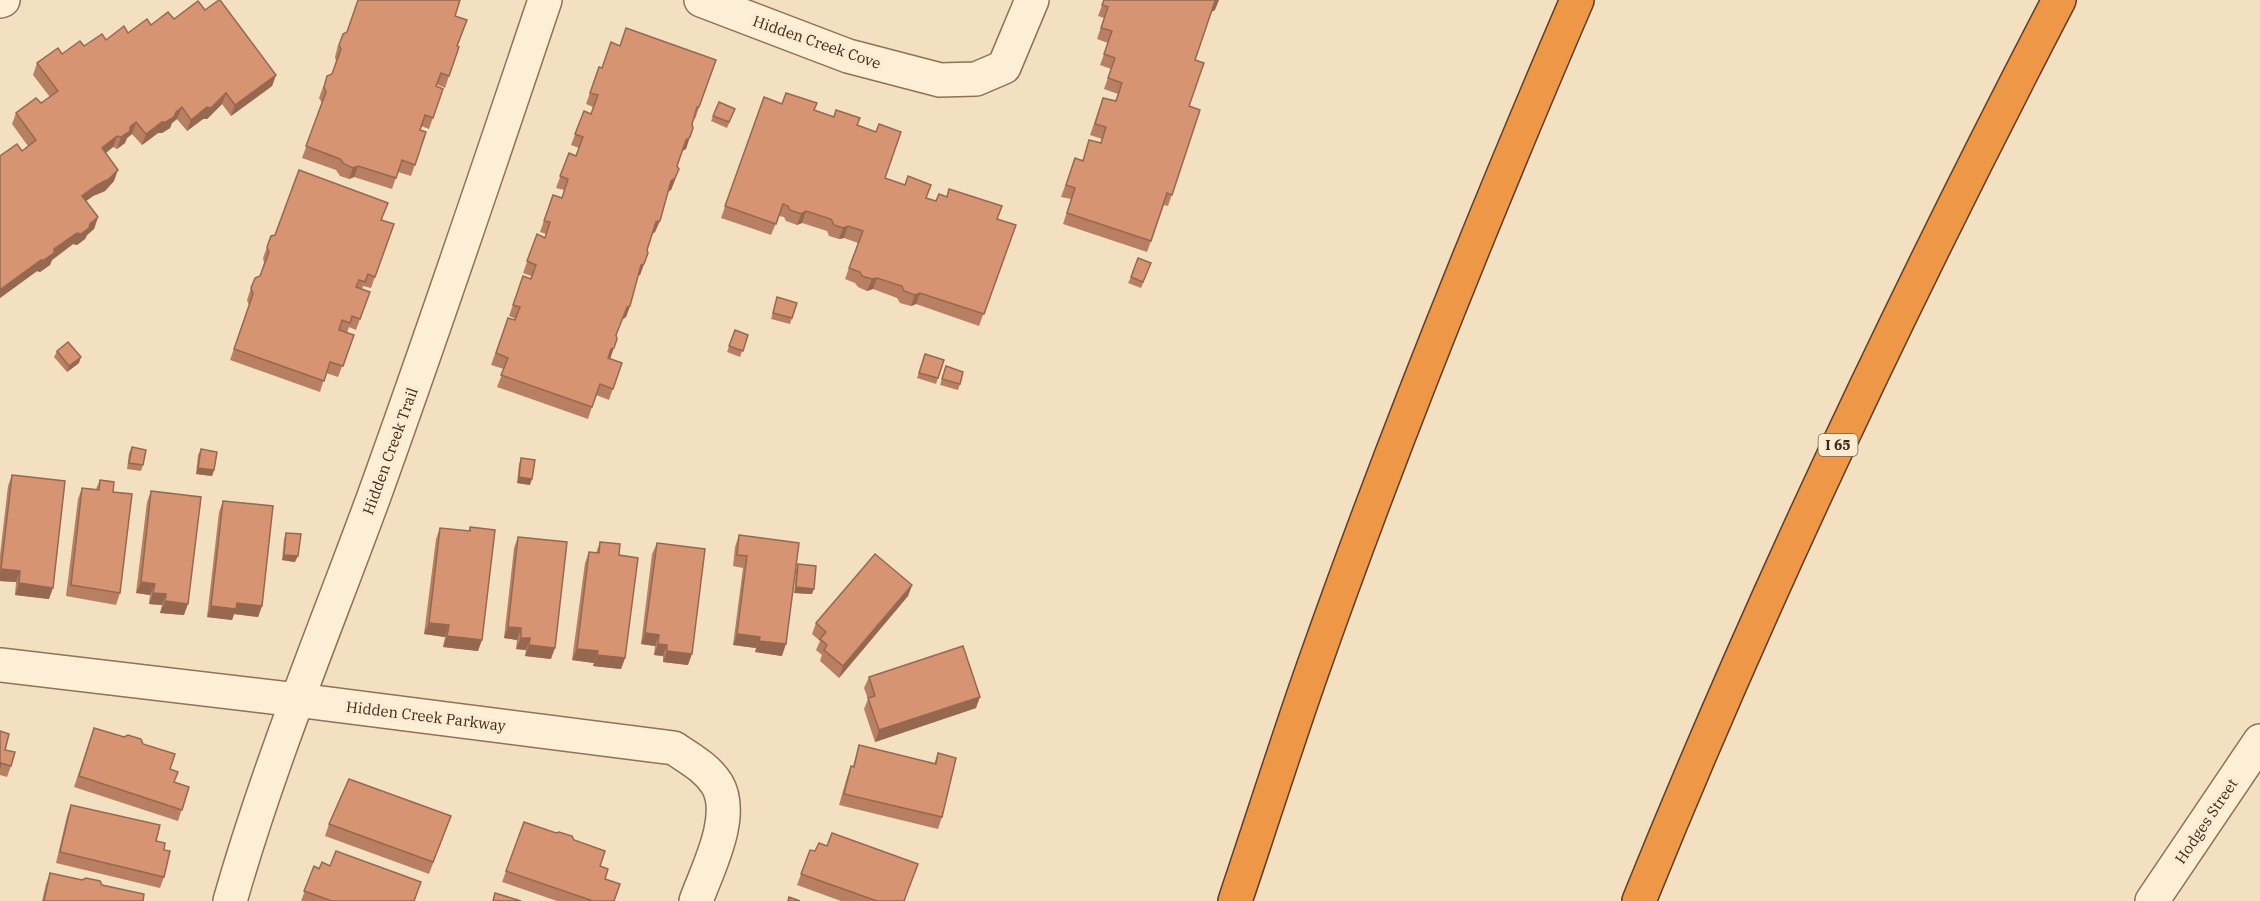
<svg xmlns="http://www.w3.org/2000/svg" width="2260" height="901" viewBox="0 0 2260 901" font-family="'IBM Plex Serif',serif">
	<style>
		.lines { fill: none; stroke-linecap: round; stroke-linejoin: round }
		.street-casing { stroke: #907056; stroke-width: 36 }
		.highway-casing { stroke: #5d3e2b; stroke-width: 36 }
		.street { stroke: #fdeed6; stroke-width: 33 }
		.highway { stroke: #ed9747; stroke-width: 33 }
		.wall { fill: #b87f62 }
		.shaded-wall { fill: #966850 }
		.building { fill: #d69472; stroke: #966850; stroke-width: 1.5 }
		.labels { text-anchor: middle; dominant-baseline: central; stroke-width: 6; stroke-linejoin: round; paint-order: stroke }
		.shield { fill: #faebd2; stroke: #766353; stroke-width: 1.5 }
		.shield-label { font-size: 14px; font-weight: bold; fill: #3d291c }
		.street-label { font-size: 15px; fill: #3d291c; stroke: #faebd2 }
	</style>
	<rect width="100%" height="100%" fill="#f3e0c1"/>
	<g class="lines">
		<defs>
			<g id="street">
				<polyline points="701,0 848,56 940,80 976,79 1004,67 1032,0"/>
				<polyline points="0,1 3,0"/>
				<path d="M 0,665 L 297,700 L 674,748 C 690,759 707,768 717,784 C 736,816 707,870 696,901"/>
				<path d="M 230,901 C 269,764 324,632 373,499 C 433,333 489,167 545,0"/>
				<polyline points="2152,901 2260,741"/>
			</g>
			<g id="highway">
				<path d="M 1235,901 C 1261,824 1285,748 1312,671 C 1392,444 1482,221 1577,0"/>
				<path d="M 1639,901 C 1763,594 1906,294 2059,0"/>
			</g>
		</defs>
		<!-- street casing -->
		<use href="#street" class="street-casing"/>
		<!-- highway casing -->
		<use href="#highway" class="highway-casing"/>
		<!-- street -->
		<use href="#street" class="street"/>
		<!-- highway -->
		<use href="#highway" class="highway"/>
	</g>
	<!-- wall -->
	<g class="wall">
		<polygon points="1104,0 1215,10 1211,12 1195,60 1189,106 1200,110 1168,206 1164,205 1147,252 1063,224 1071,199 1061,197 1075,158 1082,160 1100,143 1102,139 1090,135 1099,109 1115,101 1118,94 1104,89 1111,69 1100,65 1108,43 1097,39 1104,18 1098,16"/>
		<polygon points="205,10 276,75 272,86 231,116 222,104 207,119 203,119 187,131 177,119 172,123 170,128 162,133 158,133 142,145 132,134 127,138 125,143 117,149 113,147 106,153 114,181 105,191 93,196 86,201 98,217 94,229 87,235 85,239 77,245 73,244 52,260 50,265 40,272 37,271 0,298 0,156 22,151 28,146 12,124 16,113 41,103 50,97 33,75 37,63 62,54 151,25"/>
		<polygon points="455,16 457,46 449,76 445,88 436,84 436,86 443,89 429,129 421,126 420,130 426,132 411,176 398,172 392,189 354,177 349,179 340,176 336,170 302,158 322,103 319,98 323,87 332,74 336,61 335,57 338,45"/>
		<polygon points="620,46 716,60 695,119 694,118 686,149 682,151 677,166 675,180 671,190 668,192 655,232 652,234 647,250 644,264 640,275 638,276 630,306 626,317 623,319 616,335 610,359 622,363 609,400 596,395 588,419 497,387 504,369 491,365 508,318 515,320 516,319 509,316 523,276 531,279 531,276 523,273 537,234 545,237 546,234 540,232 553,195 562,198 564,190 556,188 569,153 576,156 579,148 571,145 584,111 591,114 593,107 586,104 599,67 602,68"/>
		<polygon points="764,97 782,104 814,110 857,125 885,178 926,198 1016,225 979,326 916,304 911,306 900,303 897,298 873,289 867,291 858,287 855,283 845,279 858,243 844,238 839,239 829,236 827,231 802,223 797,225 786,221 784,217 779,216 771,235 721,218"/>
		<polygon points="719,102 735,109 727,128 711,121"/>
		<polygon points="381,220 394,224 371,288 363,286 362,289 360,319 356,330 349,327 347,333 354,335 338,377 326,373 320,392 230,360 249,305 247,300 251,288 260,276 264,263 263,258 271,236"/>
		<polygon points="1151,263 1141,288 1128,283 1131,277"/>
		<polygon points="777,297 792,318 790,324 771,319"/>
		<polygon points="735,330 748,335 740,357 727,352"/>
		<polygon points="57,351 79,363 67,372 54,357"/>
		<polygon points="925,354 944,360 936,384 917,378"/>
		<polygon points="946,366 960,384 958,390 940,385"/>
		<polygon points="132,447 143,465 141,471 127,469 129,453"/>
		<polygon points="201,449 214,470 212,476 196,474 198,455"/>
		<polygon points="521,458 530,485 517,483 519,464"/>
		<polygon points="12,475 49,599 15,595 16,582 0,581 0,555 8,486"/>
		<polygon points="100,480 113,492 120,593 116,605 66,596 78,499 82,488 96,489"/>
		<polygon points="151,491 184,615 160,613 162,605 149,604 150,595 136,593 147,502"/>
		<polygon points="223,501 262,606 258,617 234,614 232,620 207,617 219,512"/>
		<polygon points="470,527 478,651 443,647 445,637 424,634 436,539 440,528 469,531"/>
		<polygon points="286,533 295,562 282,560 284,539"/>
		<polygon points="739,535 782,656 755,652 756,648 733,645 743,568 733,566 735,547"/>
		<polygon points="518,537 551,659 525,656 526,650 516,649 517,640 504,638 514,548"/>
		<polygon points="600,542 619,555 625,658 621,669 593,666 594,663 572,660 585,563 589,552 596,553"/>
		<polygon points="657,543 688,665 663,662 663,656 654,655 655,646 641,644 652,554"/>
		<polygon points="798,564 812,594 794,593 796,570"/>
		<polygon points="912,585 908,596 839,678 820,661 822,655 816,650 820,641 812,634 816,623"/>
		<polygon points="869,677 976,708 875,742 864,709 868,699 864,688"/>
		<polygon points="0,731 11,766 7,777 0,775"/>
		<polygon points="124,737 143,744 170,769 174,782 189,787 178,821 74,787 90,739"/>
		<polygon points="859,745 934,764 938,753 942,817 938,829 839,805 847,777 851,766 853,766"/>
		<polygon points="71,805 156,841 164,850 164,877 160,888 56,863 67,816"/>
		<polygon points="451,816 429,874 325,836 329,824"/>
		<polygon points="524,822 574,840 600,866 614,901 557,901 502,882"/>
		<polygon points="810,850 904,901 841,901 797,885"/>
		<polygon points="314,866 414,901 301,901"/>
		<polygon points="50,873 102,885 143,901 42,901 46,884"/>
	</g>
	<!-- shaded-wall -->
	<g class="shaded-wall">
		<polygon points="1217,0 1219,0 1215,10 1211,12 1215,1"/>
		<polygon points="276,75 272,86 231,116 235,105"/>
		<polygon points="226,93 222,104 207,119 203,119 187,131 191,120"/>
		<polygon points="182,107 177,119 172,123 170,128 162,133 158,133 142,145 146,134"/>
		<polygon points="136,122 132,134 127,138 125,143 117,149 121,137 130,127"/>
		<polygon points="117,136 113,147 98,159 102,148"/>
		<polygon points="690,137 686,149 682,151 686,140"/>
		<polygon points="358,166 354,177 349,179 353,168"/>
		<polygon points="679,169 671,190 667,192 671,181"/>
		<polygon points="118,170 114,181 105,191 93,196 78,207 82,196"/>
		<polygon points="806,211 802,223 797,225 801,214"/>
		<polygon points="98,217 94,229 87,235 85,239 77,245 73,244 52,260 50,265 40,272 37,271 0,298 0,290"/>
		<polygon points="660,221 655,232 651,234 656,222"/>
		<polygon points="848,226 844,238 839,239 843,228"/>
		<polygon points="648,253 640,275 637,276 641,265"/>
		<polygon points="877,278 873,289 867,291 872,279"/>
		<polygon points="920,293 916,304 911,306 915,295"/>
		<polygon points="630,306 626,317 623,319 627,307"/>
		<polygon points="614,348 610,359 607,360 611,349"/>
		<polygon points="81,357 79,363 67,372 69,366"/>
		<polygon points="198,468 214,470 212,476 196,474"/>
		<polygon points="519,477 532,479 530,485 517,483"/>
		<polygon points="284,555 298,556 295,562 282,560"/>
		<polygon points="1,569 20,571 16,582 0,581 0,573"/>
		<polygon points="141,582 155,584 150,595 136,593"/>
		<polygon points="19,583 53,588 49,599 15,595"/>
		<polygon points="912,585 908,596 839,678 843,666"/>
		<polygon points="796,587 814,589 812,594 794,593"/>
		<polygon points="153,593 166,594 162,605 149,604"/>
		<polygon points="165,601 188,604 184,615 160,613"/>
		<polygon points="237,603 262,606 258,617 234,614 232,620 207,617 211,606"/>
		<polygon points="429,623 449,625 445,637 424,634"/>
		<polygon points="508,627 521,628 517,640 504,638"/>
		<polygon points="645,633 659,635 655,646 641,644"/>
		<polygon points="737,634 760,637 756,648 733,645"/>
		<polygon points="447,636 482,640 478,651 443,647"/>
		<polygon points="521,638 530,638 526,650 516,649"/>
		<polygon points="759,641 786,644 782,656 755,652"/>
		<polygon points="658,644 667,645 663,656 654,655"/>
		<polygon points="529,645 555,648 551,659 525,656"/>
		<polygon points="577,649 598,651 594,663 572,660"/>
		<polygon points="667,651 692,654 688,665 663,662"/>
		<polygon points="597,655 625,658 621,669 593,666"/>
		<polygon points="980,697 976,708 875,742 879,730"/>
	</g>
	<!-- building -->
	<g class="building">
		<polygon points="219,0 220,0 276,75 235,105 226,93 211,108 207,107 191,120 182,107 176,112 174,117 166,122 162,122 146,134 136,122 130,127 130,131 121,137 117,136 102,148 118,170 109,179 97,185 82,196 98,217 90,224 89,228 81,234 77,233 54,249 54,253 44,260 41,260 0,290 0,156 17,144 22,151 36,140 16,113 36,98 41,103 58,91 37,63 58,48 62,54 80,41 84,46 102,34 106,40 124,26 128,33 147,19 151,25 168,12 174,19 198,1 205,10"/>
		<polygon points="358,0 460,0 455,16 467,20 457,46 459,47 449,76 441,73 436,86 443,89 433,118 425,115 420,130 426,132 415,165 402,160 396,178 358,166 353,168 344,164 340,159 306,146 326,92 324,87 327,76 332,74 341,49 339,45 343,34 347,32"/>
		<polygon points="1104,0 1217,0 1215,1 1195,60 1204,63 1189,106 1200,110 1172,195 1167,193 1151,241 1067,213 1075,188 1066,185 1075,158 1083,161 1089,140 1101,143 1106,127 1095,124 1103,98 1116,101 1122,83 1108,78 1115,58 1104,54 1112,31 1101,28 1108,7 1102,5"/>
		<polygon points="626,28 716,60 699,107 697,107 692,124 693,128 690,137 686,140 677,166 679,169 675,178 671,181 660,221 656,222 647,250 648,253 644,264 641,265 630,306 627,307 616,335 617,339 614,348 611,349 608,358 622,363 613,389 600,384 592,407 501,375 508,358 496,353 508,318 515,320 520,307 513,305 523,276 531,279 536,265 527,261 537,234 545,238 550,222 544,221 553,195 562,198 568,179 560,176 569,153 576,156 583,137 575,134 584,111 591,114 598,95 590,93 599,67 602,68 611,42 620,46"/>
		<polygon points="786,93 817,103 814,110 834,117 836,110 860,118 857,125 876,132 879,124 901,132 885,178 905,185 908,176 931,185 926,198 936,201 939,194 947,197 949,189 1002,206 997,219 1016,225 984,314 920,293 915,295 904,291 902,286 877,278 872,279 862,276 860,272 849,268 863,231 848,226 843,228 834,225 831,219 806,211 801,214 790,210 788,206 783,204 776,224 725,206 764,97 782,104"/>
		<polygon points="719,102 735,109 729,122 713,116"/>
		<polygon points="299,170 388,203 381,220 394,224 375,277 368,274 365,282 359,280 356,287 370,292 360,319 352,316 350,323 342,320 339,330 354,335 343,366 330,362 324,381 234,349 253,294 251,288 255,278 260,276 269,252 267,247 271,236 275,235"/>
		<polygon points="1138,258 1151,263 1143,282 1131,277"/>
		<polygon points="777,297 797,303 792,318 773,313"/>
		<polygon points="735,330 748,335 743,351 729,346"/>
		<polygon points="68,342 81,357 69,366 57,351"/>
		<polygon points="925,354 944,360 938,378 919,373"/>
		<polygon points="946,366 963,372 960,384 942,379"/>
		<polygon points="132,447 146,450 143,465 129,463"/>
		<polygon points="201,449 217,452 214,470 198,468"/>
		<polygon points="521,458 535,460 532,479 519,477"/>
		<polygon points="12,475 65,481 53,588 19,583 20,571 1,569"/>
		<polygon points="100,480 114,482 113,492 132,494 120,593 71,585 82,488 99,490"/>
		<polygon points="151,491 201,497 188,604 165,601 166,594 153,593 155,584 141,582"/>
		<polygon points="223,501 273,506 262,606 237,603 236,609 211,606"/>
		<polygon points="470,527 495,530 482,640 447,636 449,625 429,623 440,528 470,531"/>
		<polygon points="286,533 301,534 298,556 284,555"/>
		<polygon points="739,535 799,543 786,644 759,641 760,637 737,634 747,556 737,555"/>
		<polygon points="518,537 567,542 555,648 529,645 530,638 521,638 521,628 508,627"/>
		<polygon points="600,542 620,544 619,555 638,558 625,658 597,655 598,651 577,649 589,552 599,553"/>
		<polygon points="657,543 705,549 692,654 667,651 667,645 658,644 659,635 645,633"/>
		<polygon points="875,554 912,585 843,666 824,650 827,645 820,639 826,632 816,623"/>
		<polygon points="798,564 816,566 814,589 796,587"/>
		<polygon points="963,646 980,697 879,730 868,698 875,696 869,677"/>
		<polygon points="94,728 124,737 128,735 141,739 143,744 175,754 170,769 178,772 174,782 189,787 182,810 79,776"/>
		<polygon points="0,731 9,734 5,750 15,752 11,766 1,763 0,768"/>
		<polygon points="859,745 936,764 938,753 956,758 942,817 844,794 851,766 854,767"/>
		<polygon points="349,779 451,816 433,862 329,824"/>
		<polygon points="71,805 160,825 156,841 165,843 164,850 170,851 164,877 60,852"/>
		<polygon points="524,822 556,833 559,832 572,836 574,840 605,851 600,866 608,869 605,879 620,884 614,901 593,901 506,871"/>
		<polygon points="832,833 918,864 904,901 877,901 801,874 810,850 815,851 819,843 827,846"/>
		<polygon points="336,851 421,882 414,901 332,901 304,891 314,866 319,869 322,862 330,866"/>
		<polygon points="50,873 82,880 86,878 100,881 102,885 144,894 143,901 44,901"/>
		<polygon points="495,893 521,901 493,901"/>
		<polygon points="789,897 800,901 788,901"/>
	</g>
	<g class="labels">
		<!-- shield labels -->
		<rect class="shield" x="1818.5" y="434" width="39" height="22" rx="4.5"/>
		<g class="shield-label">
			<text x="1838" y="445">I 65</text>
		</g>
		<!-- street labels -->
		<g class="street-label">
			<text transform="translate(817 42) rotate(19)">Hidden Creek Cove</text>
			<text transform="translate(390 451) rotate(-70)">Hidden Creek Trail</text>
			<text transform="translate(426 716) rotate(7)">Hidden Creek Parkway</text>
			<text transform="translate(2206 821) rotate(-56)">Hodges Street</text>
		</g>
	</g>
</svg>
